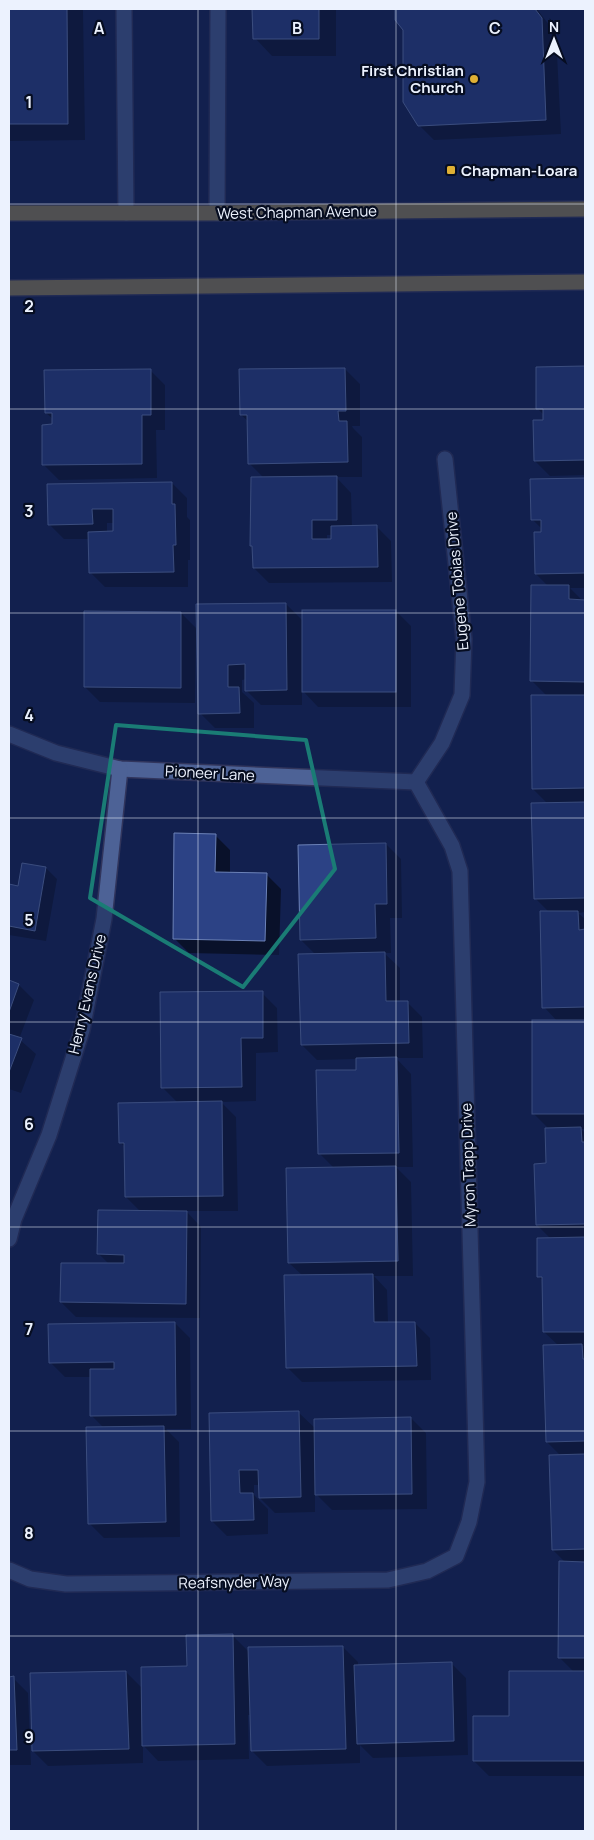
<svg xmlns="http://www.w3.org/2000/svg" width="594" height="1840" viewBox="0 0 594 1840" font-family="Manrope,sans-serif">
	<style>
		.shadow { fill: #0007; fill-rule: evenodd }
		.building { fill: #2c4285; stroke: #6c82b8 }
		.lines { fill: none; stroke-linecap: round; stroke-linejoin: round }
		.minor-casing { stroke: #31355c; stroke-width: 18 }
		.major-casing { stroke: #31355c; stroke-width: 18 }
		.minor { stroke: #4d6296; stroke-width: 15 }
		.major { stroke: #9a8854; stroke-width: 15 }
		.marked { fill: none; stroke: #1a7c75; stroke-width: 4; stroke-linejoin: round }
		.grid { fill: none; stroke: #ecf2fe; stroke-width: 1; stroke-opacity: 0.55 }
		.poi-dot { fill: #dfb034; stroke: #060d21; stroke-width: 2 }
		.labels { text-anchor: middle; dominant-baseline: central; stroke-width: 4.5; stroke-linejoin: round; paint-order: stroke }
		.poi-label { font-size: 15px; font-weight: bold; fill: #ecf2fe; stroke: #060d21; text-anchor: end }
		.street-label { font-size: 15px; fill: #ecf2fe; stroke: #060d21 }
		.grid-label { font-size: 16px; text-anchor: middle; font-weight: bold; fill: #ecf2fe; stroke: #060d21; stroke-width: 4.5; stroke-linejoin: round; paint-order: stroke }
	</style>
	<rect width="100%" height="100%" fill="#12204f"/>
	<!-- shadow -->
	<g class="shadow">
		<polygon points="9,9 83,9 85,140 9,141"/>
		<polygon points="254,9 336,9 336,56 272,56 255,38"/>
		<polygon points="396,9 537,9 556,34 561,134 434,140 419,125 405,30 396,19"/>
		<polygon points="537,368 585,368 585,475 550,476 535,461 544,421 544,415 538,409"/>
		<path d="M 345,369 L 360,384 L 360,426 L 352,426 L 353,428 L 362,437 L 362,477 L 336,477 L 351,493 L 352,527 L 376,526 L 391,541 L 392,582 L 269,583 L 254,568 L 254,548 L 251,546 L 264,478 L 249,463 L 249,422 L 241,415 ZM 327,535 L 333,535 L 333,541 L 327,541 Z"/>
		<polygon points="150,370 165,385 165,430 156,430 157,478 59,480 44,465 54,425 54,420 46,413"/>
		<polygon points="585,479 585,588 570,588 583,601 585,601 585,912 578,913 585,919 585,1129 581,1129 585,1133 585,1346 583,1346 585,1349 585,1776 489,1776 474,1761 511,1717 574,1672 560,1658 566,1563 553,1550 561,1456 547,1442 559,1346 544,1332 543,1281 539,1277 551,1239 537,1225 547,1164 549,1129 533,1113 558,1022 544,1007 549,912 535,898 548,804 533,789 547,696 531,680 549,587 536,574 543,530 532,519 532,480"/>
		<path d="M 172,483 L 187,498 L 187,517 L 190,520 L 190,560 L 188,560 L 188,587 L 105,587 L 90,572 L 89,539 L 64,539 L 49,524 L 49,485 ZM 107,523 L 115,523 L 115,532 L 107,532 Z"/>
		<polygon points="286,604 303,621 396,611 411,626 411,707 318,707 302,690 302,705 261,705 246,690 246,679 242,680 242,692 254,703 254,728 215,728 200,713 198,637 196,637 195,703 100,702 85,687 181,613 198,630"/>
		<polygon points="215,835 230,850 230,874 266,874 281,889 279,955 189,953 174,938"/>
		<polygon points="386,844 401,859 402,918 390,918 391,953 384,953 400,968 400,1002 407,1002 422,1017 423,1058 396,1058 411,1074 413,1167 396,1167 411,1182 413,1276 374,1276 387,1290 388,1323 415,1323 430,1338 431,1380 302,1382 287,1367 303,1276 289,1263 335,1169 319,1153 357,1071 357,1059 317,1060 302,1045 316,955 301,940"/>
		<polygon points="46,868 57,879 46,941 9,935 9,885 19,887"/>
		<polygon points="9,982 19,985 34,1000 19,1039 36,1054 21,1093 9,1089"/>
		<polygon points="262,993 277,1008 278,1052 256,1053 256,1101 221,1102 236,1117 238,1211 186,1211 201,1227 200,1318 76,1317 61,1302 109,1264 99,1254 141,1212 126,1197 125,1147 121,1143 178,1103 162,1087"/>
		<polygon points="175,1323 190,1338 191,1429 166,1429 179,1442 180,1537 104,1538 89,1523 104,1428 91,1415 91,1377 65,1377 50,1362"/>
		<polygon points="298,1412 316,1429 411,1418 426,1433 427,1509 332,1510 315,1493 315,1512 275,1513 260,1498 260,1485 254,1485 254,1495 268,1509 268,1534 227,1536 212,1521 211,1414"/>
		<polygon points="233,1636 249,1652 343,1647 358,1662 358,1666 451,1663 466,1678 468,1755 373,1758 360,1745 360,1763 267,1766 252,1751 251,1715 248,1715 249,1759 158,1761 143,1745 143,1763 48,1766 33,1751 126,1672 142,1688 188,1667"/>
		<polygon points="9,1678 13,1678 28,1693 31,1765 9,1765"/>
	</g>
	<!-- building -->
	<g class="building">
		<polygon points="9,9 67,9 68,124 9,124"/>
		<polygon points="252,9 319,9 319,39 253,39"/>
		<polygon points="395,9 535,9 542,18 546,120 418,126 403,102 403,30 395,20"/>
		<polygon points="585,366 585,460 534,461 533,420 543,420 543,409 536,409 536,367"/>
		<polygon points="345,368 346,411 338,411 339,421 347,421 348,462 248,464 247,415 240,415 239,369"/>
		<polygon points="151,369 151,415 142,415 142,464 42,465 42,425 52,424 52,413 45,413 44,370"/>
		<polygon points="337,476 337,520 312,520 312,539 331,539 331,526 377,525 378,567 253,568 252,546 250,546 251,477"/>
		<polygon points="585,478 585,573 535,574 534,532 541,532 541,520 531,520 530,479"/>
		<polygon points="172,482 172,504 175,504 176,545 173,545 174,572 89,573 88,532 113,531 113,509 92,509 93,524 48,525 47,484"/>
		<polygon points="531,585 569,585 569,599 585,600 585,682 530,681"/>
		<polygon points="286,603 287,690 245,691 245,664 228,665 228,687 239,687 240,713 198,714 196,604"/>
		<rect x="302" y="610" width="94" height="82"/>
		<polygon points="84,611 181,612 181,688 84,687"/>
		<polygon points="531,695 585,695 585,788 532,789"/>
		<polygon points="585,802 585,898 534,899 531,803"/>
		<polygon points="174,833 216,834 215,872 267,873 265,941 173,939"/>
		<polygon points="386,843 387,904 375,904 376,938 300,940 298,845"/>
		<polygon points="22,863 46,867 35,931 9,926 9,884 18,886"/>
		<polygon points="540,911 578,911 579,930 585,929 585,1007 542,1008"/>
		<polygon points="385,952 386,1001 408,1001 409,1043 301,1045 298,954"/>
		<polygon points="9,980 19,984 9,1012"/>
		<polygon points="263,991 263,1038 241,1038 242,1087 161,1088 160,992"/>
		<rect x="532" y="1020" width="53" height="94"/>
		<polygon points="9,1034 22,1038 9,1072"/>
		<polygon points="397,1057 399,1153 318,1154 316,1070 356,1070 356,1058"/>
		<polygon points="222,1101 223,1196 125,1197 124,1143 119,1143 118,1103"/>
		<polygon points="581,1127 582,1142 585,1142 585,1224 536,1225 534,1164 546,1163 545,1128"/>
		<polygon points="396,1166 398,1261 288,1263 286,1168"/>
		<polygon points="98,1210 187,1211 186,1304 60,1302 61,1263 124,1263 124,1255 97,1254"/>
		<polygon points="585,1237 585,1332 543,1332 542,1277 537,1277 537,1238"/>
		<polygon points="373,1274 374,1322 415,1322 417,1366 286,1368 284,1275"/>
		<polygon points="175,1322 176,1415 90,1416 90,1369 114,1369 114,1362 49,1363 48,1324"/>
		<polygon points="582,1344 583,1359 585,1359 585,1441 546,1442 543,1345"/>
		<polygon points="299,1411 301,1497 259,1498 258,1470 239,1470 240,1493 253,1493 254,1520 211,1521 209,1413"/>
		<polygon points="411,1417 412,1494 315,1495 314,1419"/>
		<polygon points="164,1426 166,1522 88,1524 86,1427"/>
		<polygon points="585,1454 585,1549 552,1550 549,1455"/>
		<polygon points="559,1561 585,1562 585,1658 558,1658"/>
		<polygon points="233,1634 235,1744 142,1746 141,1667 187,1666 186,1635"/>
		<polygon points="343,1646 346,1749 251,1751 248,1647"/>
		<polygon points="452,1662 454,1741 357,1744 354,1665"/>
		<polygon points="126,1671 129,1749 32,1751 30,1673"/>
		<polygon points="509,1671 585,1671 585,1761 473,1761 473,1716 509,1716"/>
		<polygon points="14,1676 17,1750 9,1750 9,1677"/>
	</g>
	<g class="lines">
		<defs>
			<g id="minor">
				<polyline points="124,9 126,213"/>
				<polyline points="217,213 218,9"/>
				<polyline points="9,734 56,753 120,769 416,782"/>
				<polyline points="416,782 442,743 462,695 464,639 445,459"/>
				<polyline points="9,1239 14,1219 49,1135 82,1030 104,919 120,769"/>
				<polyline points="9,1570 30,1579 66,1584 388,1580 427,1571 456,1556 469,1522 477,1482 460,871 452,846 416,782"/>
			</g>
			<g id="major">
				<polyline points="9,213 217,213 585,209"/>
				<polyline points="9,288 585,282"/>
			</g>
		</defs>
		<!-- minor casing -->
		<use href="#minor" class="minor-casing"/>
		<!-- major casing -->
		<use href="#major" class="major-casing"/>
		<!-- minor -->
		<use href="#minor" class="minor"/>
		<!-- major -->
		<use href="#major" class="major"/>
	</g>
	<!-- marked area -->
	<path d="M0 0H594V1840H0ZM 116,725 L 306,740 L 335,869 L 243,987 L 90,898 Z" fill="#12204f" fill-opacity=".55" fill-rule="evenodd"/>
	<path class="marked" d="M 116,725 L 306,740 L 335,869 L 243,987 L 90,898 Z"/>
	<!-- grid -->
	<path class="grid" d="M 198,9 L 198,1831M 396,9 L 396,1831M 9,204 L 585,204M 9,409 L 585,409M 9,613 L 585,613M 9,818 L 585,818M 9,1022 L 585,1022M 9,1227 L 585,1227M 9,1431 L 585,1431M 9,1636 L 585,1636"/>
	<!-- markers -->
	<g class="poi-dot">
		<circle cx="474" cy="79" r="5"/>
		<rect x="446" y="165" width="10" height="10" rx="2.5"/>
	</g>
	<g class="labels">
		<!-- poi labels -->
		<g class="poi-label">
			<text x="464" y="70">First Christian<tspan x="464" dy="17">Church</tspan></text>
			<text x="461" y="170" text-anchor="start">Chapman-Loara</text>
		</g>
		<!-- street labels -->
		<g class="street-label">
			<text transform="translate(297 212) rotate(-1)">West Chapman Avenue</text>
			<text transform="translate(457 581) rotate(-95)">Eugene Tobias Drive</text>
			<text transform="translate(210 773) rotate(3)">Pioneer Lane</text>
			<text transform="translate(87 994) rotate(-77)">Henry Evans Drive</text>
			<text transform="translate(468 1165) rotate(-92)">Myron Trapp Drive</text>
			<text transform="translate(234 1582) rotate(-1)">Reafsnyder Way</text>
		</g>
	</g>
	<g class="grid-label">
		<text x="99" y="34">A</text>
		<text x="297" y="34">B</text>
		<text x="495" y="34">C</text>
		<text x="29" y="108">1</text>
		<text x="29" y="312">2</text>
		<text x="29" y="517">3</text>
		<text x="29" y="721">4</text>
		<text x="29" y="926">5</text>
		<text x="29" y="1130">6</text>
		<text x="29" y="1335">7</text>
		<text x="29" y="1539">8</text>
		<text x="29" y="1743">9</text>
	</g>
	<!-- border -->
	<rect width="594" height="1840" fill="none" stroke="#ecf2fe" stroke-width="20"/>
	<!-- north arrow -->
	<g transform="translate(554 40)" stroke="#060d21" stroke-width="4" paint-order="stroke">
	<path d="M0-4L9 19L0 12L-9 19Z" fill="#ecf2fe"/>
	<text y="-8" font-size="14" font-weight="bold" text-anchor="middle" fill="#ecf2fe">N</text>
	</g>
</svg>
